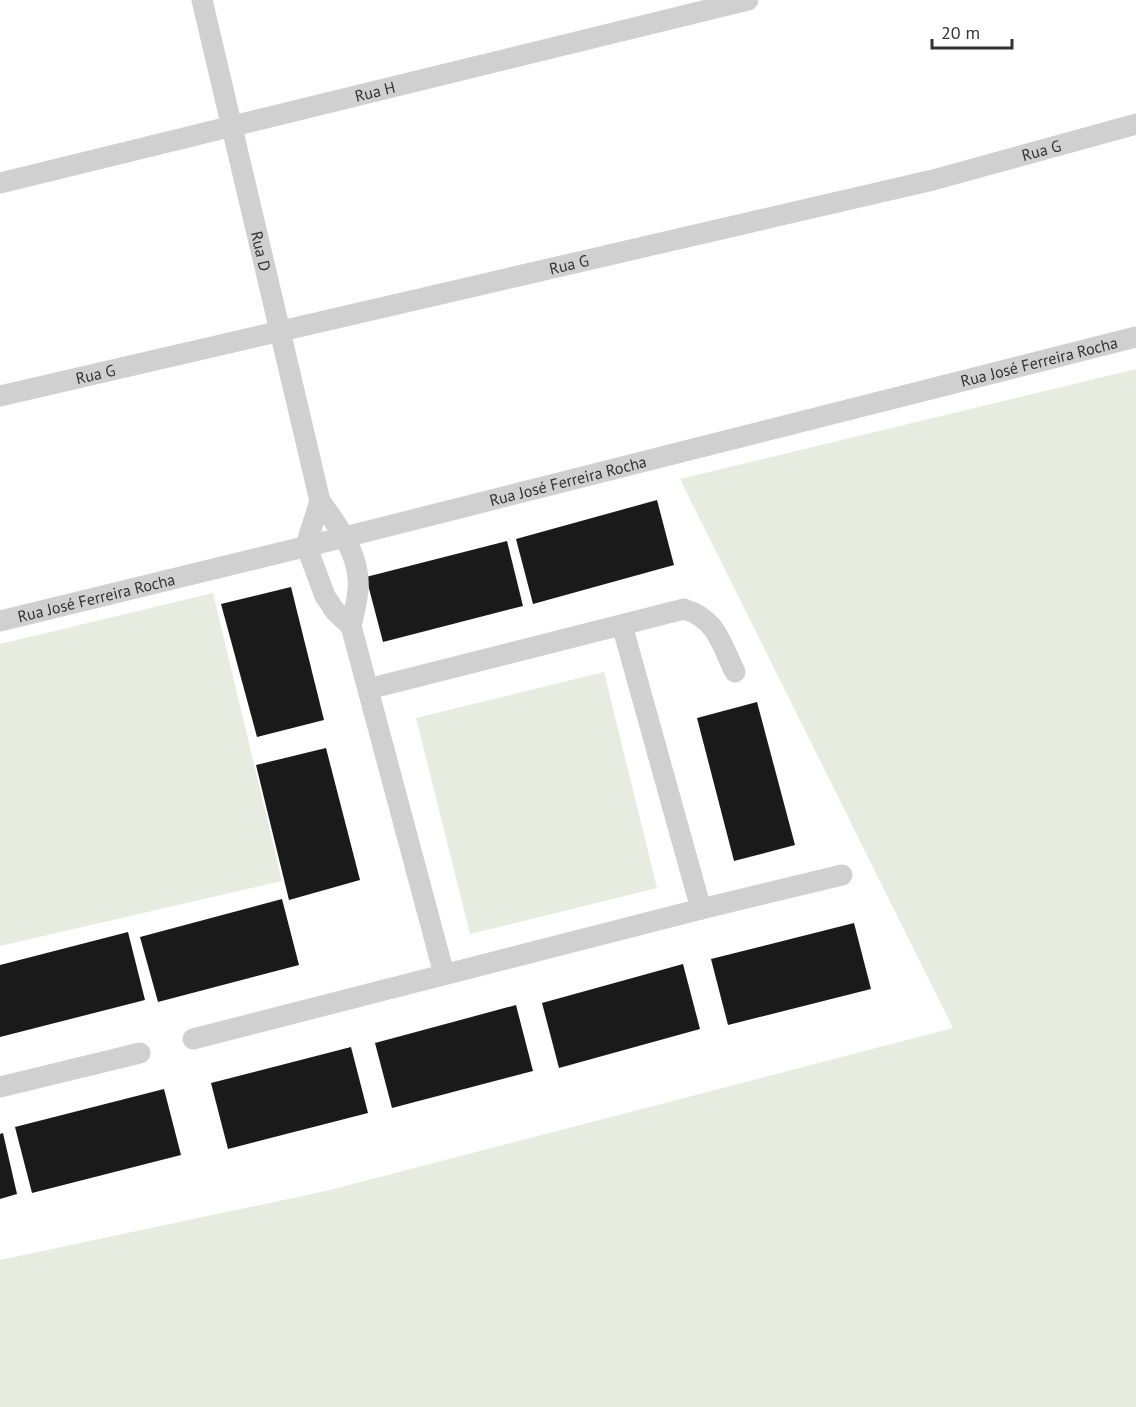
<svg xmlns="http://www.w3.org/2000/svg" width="1136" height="1407" viewBox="0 0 1136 1407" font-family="'PT Sans',sans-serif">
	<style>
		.green { fill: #e6ecdf }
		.building { fill: #1a1a1a }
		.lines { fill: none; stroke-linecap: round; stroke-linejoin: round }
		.minor { stroke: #d0d0d0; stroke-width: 21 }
		.labels { text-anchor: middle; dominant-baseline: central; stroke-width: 6; stroke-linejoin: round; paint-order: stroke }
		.street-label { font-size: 16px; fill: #333; stroke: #fff }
	</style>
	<rect width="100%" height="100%" fill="#fff"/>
	<!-- green -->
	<g class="green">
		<polygon points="1136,369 1136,1407 0,1407 0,1260 326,1191 953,1028 680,479"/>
		<polygon points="213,593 282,881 0,946 0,644"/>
		<polygon points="604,672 657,888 470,934 416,718"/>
	</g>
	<!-- building -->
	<g class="building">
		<polygon points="657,500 674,565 533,604 516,539"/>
		<polygon points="507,541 523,606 383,642 366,577"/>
		<polygon points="291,587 324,720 257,737 221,604"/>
		<polygon points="757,702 795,845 734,861 697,718"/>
		<polygon points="326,748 360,880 289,900 256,765"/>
		<polygon points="282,899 299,965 158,1002 140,937"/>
		<polygon points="854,923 871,989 728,1025 711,959"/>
		<polygon points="128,932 145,1000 0,1037 0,965"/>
		<polygon points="683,964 700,1029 559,1068 542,1003"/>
		<polygon points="516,1005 533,1071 392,1108 375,1043"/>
		<polygon points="351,1047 368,1113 228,1149 211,1083"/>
		<polygon points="164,1089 181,1155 32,1193 15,1127"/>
		<polygon points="3,1133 17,1194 0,1199 0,1134"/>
	</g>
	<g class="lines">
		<!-- minor -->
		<g class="minor">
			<path id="s1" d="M 202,0 L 320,501 C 338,526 361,556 358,589 C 357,602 354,614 351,626 L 444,974"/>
			<path id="s2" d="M 0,183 L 748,0"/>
			<path id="s3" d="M 0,396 L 933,180 L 1136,124"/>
			<polyline points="320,501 306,545 325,596 335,611 351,626"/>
			<path id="s4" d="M 0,621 L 345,537 L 1136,337"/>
			<polyline points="622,625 701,909 842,875"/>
			<path d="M 368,689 L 684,609 C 717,619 721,644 735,672"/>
			<polyline points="193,1039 701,909"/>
			<polyline points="0,1087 140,1053"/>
		</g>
	</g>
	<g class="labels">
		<!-- street labels -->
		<g class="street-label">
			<text stroke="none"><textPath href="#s2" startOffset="386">Rua H</textPath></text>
			<text stroke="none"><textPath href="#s3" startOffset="1070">Rua G</textPath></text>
			<text stroke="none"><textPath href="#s1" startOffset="258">Rua D</textPath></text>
			<text stroke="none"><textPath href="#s3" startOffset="584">Rua G</textPath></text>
			<text stroke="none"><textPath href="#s4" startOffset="1071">Rua José Ferreira Rocha</textPath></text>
			<text stroke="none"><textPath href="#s3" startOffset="98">Rua G</textPath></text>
			<text stroke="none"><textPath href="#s4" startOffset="585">Rua José Ferreira Rocha</textPath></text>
			<text stroke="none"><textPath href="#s4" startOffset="99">Rua José Ferreira Rocha</textPath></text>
		</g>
	</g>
	<!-- scale -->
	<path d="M932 39v9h80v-9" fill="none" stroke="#333333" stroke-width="3"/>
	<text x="941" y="39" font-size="18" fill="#333333" stroke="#ffffff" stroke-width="4.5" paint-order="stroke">20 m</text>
</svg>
